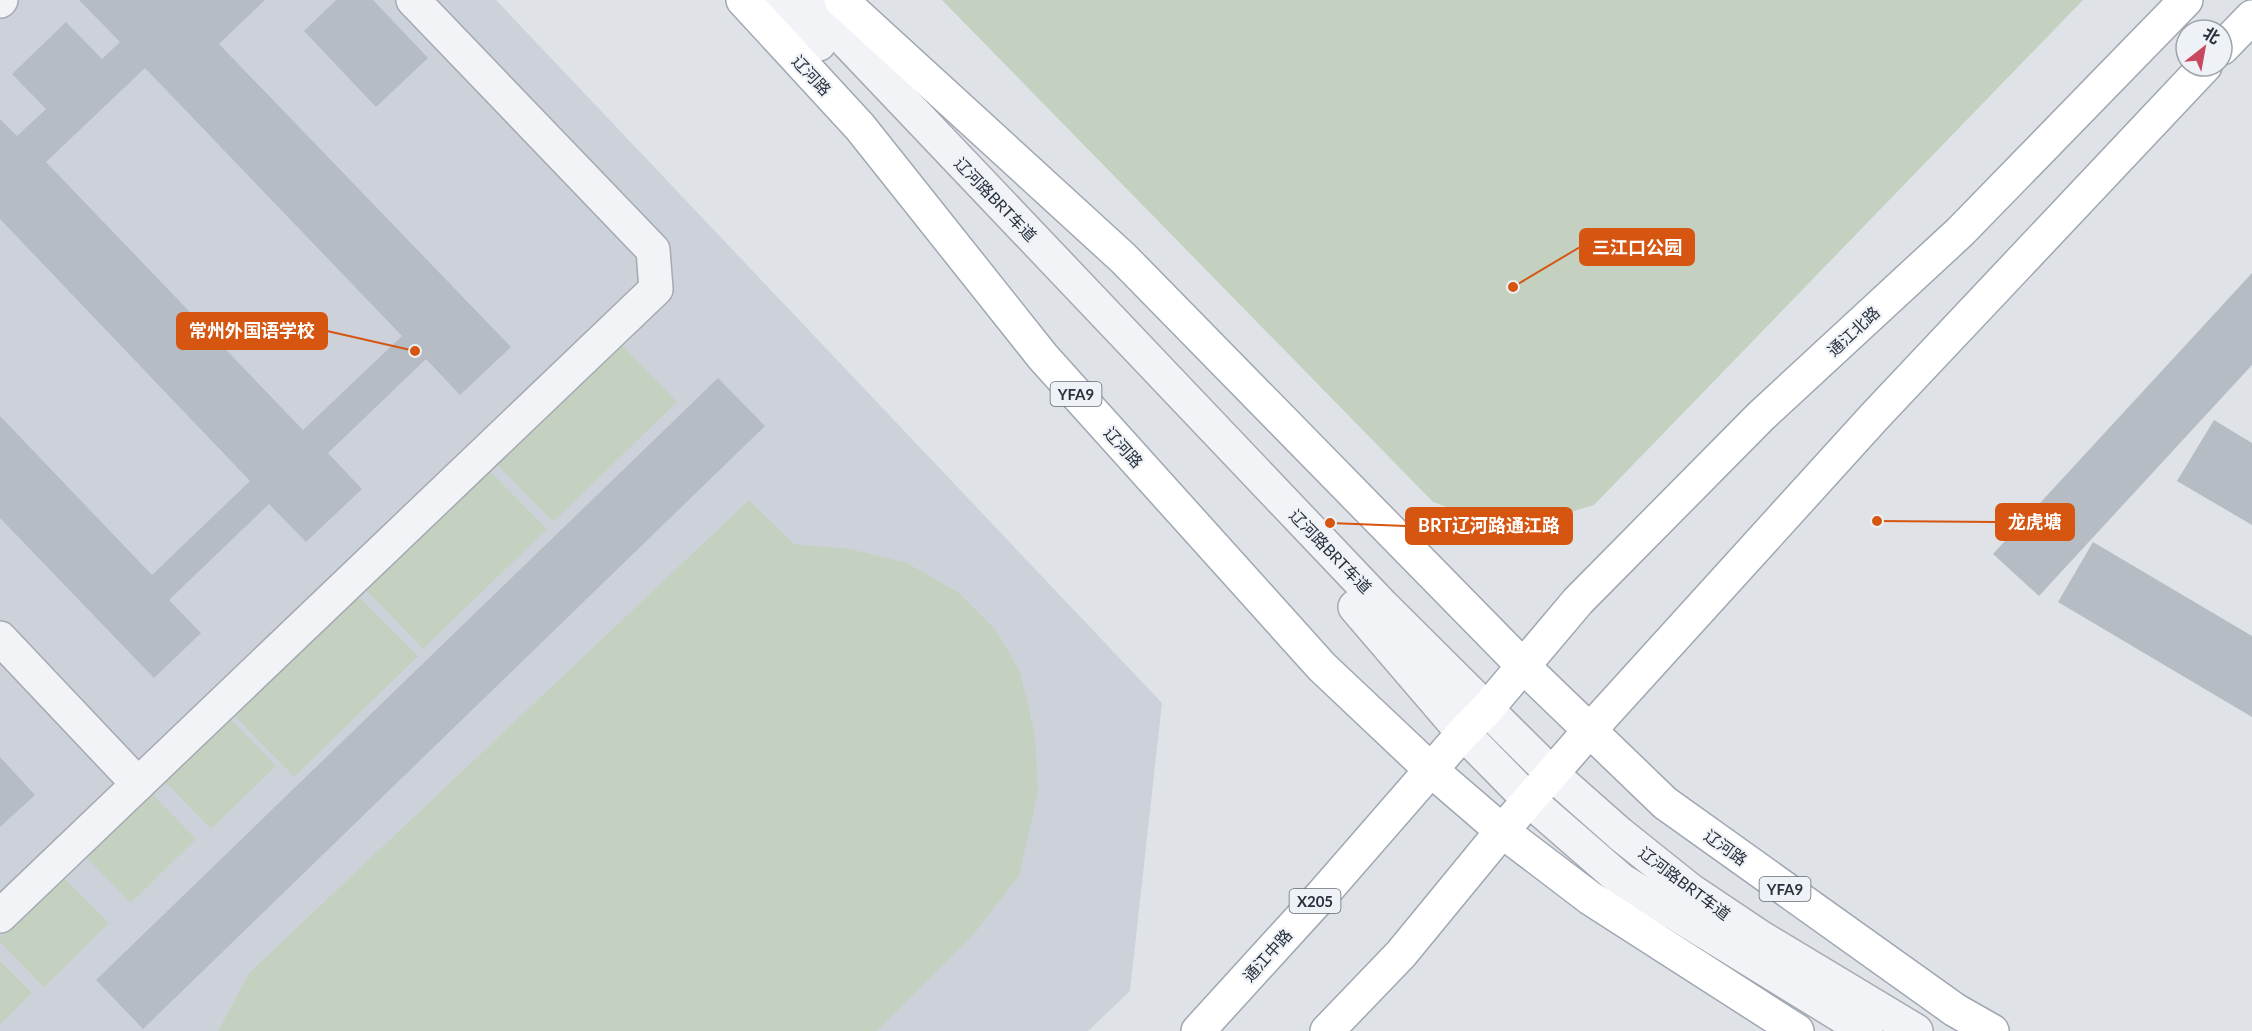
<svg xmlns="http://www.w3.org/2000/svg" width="2252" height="1031" viewBox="0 0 2252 1031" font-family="Lato,'Noto Sans SC',sans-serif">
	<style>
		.built { fill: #cdd2da }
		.green { fill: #c5d1c0 }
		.building { fill: #b6bcc4; fill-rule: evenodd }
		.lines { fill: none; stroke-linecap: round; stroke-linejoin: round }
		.minor-casing { stroke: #a5aab2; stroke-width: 36 }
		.major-casing { stroke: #9fa7b3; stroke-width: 36 }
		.minor { stroke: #f2f3f6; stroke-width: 33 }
		.major { stroke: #fff; stroke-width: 33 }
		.labels { text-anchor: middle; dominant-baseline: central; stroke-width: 4.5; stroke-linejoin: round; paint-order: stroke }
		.shield { fill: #eef1f5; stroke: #646b75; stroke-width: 1.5 }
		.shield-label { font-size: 15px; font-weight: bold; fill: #29313e }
		.street-label { font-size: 16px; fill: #29313e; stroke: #eef1f5 }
		.leader { fill: none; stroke: #d55511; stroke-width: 2 }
		.callout-dot { fill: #d55511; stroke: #eef1f5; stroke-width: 2 }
		.callout { fill: #d55511; stroke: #d55511; stroke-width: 2 }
		.callout-label { font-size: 18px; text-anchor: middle; font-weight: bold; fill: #fff }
	</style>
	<rect width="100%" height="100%" fill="#dfe3e8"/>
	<!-- built -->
	<polygon class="built" points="0,0 496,0 1162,703 1130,991 1088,1031 0,1031"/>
	<!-- green -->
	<g class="green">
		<polygon points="942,0 2083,0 1594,505 1511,530 1433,502"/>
		<polygon points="617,340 677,402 553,522 493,460"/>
		<polygon points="486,467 547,529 423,649 363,587"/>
		<polygon points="749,500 794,544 850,549 907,563 959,593 996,630 1020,672 1035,735 1038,793 1019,876 973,935 877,1031 218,1031 249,973"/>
		<polygon points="357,595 418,656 294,777 234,715"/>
		<polygon points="230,719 276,766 211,829 165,782"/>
		<polygon points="150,792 196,839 131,903 85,856"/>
		<polygon points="62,876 109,923 44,987 0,942 0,937"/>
		<polygon points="0,961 32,993 0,1025"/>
	</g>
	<!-- building -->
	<g class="building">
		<path d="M 79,0 L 265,0 L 219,44 L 511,347 L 460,395 L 426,359 L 328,453 L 362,489 L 306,542 L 269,504 L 169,600 L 201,633 L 154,678 L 0,518 L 0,416 L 152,575 L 250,481 L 0,219 L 0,119 L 17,136 L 46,109 L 12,74 L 66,22 L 102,59 L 120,42 ZM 145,68 L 402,336 L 303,430 L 46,162 Z"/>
		<polygon points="336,0 373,0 428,58 376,107 304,31"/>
		<polygon points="2252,273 2252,365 2039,596 1993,554"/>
		<polygon points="718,378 765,426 143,1029 96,980"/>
		<polygon points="2214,420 2252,443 2252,525 2177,481"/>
		<polygon points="2093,542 2252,636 2252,717 2058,602"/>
		<polygon points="0,757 35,795 0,827"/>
	</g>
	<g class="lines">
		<defs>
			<g id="minor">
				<polyline points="776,0 819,44"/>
				<polyline points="807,0 1382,605 1552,774 1620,834 1690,890 1760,937 1916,1031"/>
				<polyline points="0,1 1,0"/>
				<polyline points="1355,607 1463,733 1529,800 1621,880 1866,1031"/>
				<polyline points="0,638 138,784"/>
				<polyline points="0,916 656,289 653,250 413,0"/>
			</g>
			<g id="major">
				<polyline points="743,0 860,127 1043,357 1322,667 1430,769 1502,831 1590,898 1797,1031"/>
				<polyline points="841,0 1123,258 1523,666 1665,803 1955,1010 1992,1031"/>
				<polyline points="2222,48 2252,17"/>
				<polyline points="1198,1031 1322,895 1463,733 1486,710 1578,601 1761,416 1960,232 2186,0"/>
				<polyline points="1327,1031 1401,954 1502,831 1589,731 1875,416 2205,66"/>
			</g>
		</defs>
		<!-- minor casing -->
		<use href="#minor" class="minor-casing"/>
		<!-- major casing -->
		<use href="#major" class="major-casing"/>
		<!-- minor -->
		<use href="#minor" class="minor"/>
		<!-- major -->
		<use href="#major" class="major"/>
	</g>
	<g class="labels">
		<!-- shield labels -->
		<g class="shield">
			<rect x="1050.5" y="382" width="51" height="24" rx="4.5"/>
			<rect x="1759.5" y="877" width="51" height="24" rx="4.5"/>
			<rect x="1289.5" y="889" width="51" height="24" rx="4.5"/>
		</g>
		<g class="shield-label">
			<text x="1076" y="394">YFA9</text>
			<text x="1785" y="889">YFA9</text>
			<text x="1315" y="901">X205</text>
		</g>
		<!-- street labels -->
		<g class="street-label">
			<text transform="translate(812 75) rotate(47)">辽河路</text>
			<text transform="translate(996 199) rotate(46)">辽河路BRT车道</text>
			<text transform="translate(1853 331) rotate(-43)">通江北路</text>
			<text transform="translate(1124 447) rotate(48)">辽河路</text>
			<text transform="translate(1331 551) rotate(46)">辽河路BRT车道</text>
			<text transform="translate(1726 847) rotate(36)">辽河路</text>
			<text transform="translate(1685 883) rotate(37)">辽河路BRT车道</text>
			<text transform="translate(1267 955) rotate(-48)">通江中路</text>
		</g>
	</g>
	<!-- callouts -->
	<path class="leader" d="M1513 287L1580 247M415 351L327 331M1877 521L1996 522M1330 523L1406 526"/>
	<g class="callout-dot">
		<circle cx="1513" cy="287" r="6"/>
		<circle cx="415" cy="351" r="6"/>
		<circle cx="1877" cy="521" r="6"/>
		<circle cx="1330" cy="523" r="6"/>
	</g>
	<g class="callout">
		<rect x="1580" y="229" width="114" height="36" rx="6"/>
		<rect x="177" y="313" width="150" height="36" rx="6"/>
		<rect x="1996" y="504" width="78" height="36" rx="6"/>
		<rect x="1406" y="508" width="166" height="36" rx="6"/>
	</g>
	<g class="callout-label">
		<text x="1637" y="254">三江口公园</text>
		<text x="252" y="337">常州外国语学校</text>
		<text x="2035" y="528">龙虎塘</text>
		<text x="1489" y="532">BRT辽河路通江路</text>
	</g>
	<!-- north arrow -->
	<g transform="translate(2204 48) rotate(31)"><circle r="28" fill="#eef1f5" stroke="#9fa4ac" stroke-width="1.5"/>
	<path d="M0-4.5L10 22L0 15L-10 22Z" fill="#c8485e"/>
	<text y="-9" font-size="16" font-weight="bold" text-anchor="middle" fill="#29313e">北</text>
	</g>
</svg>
